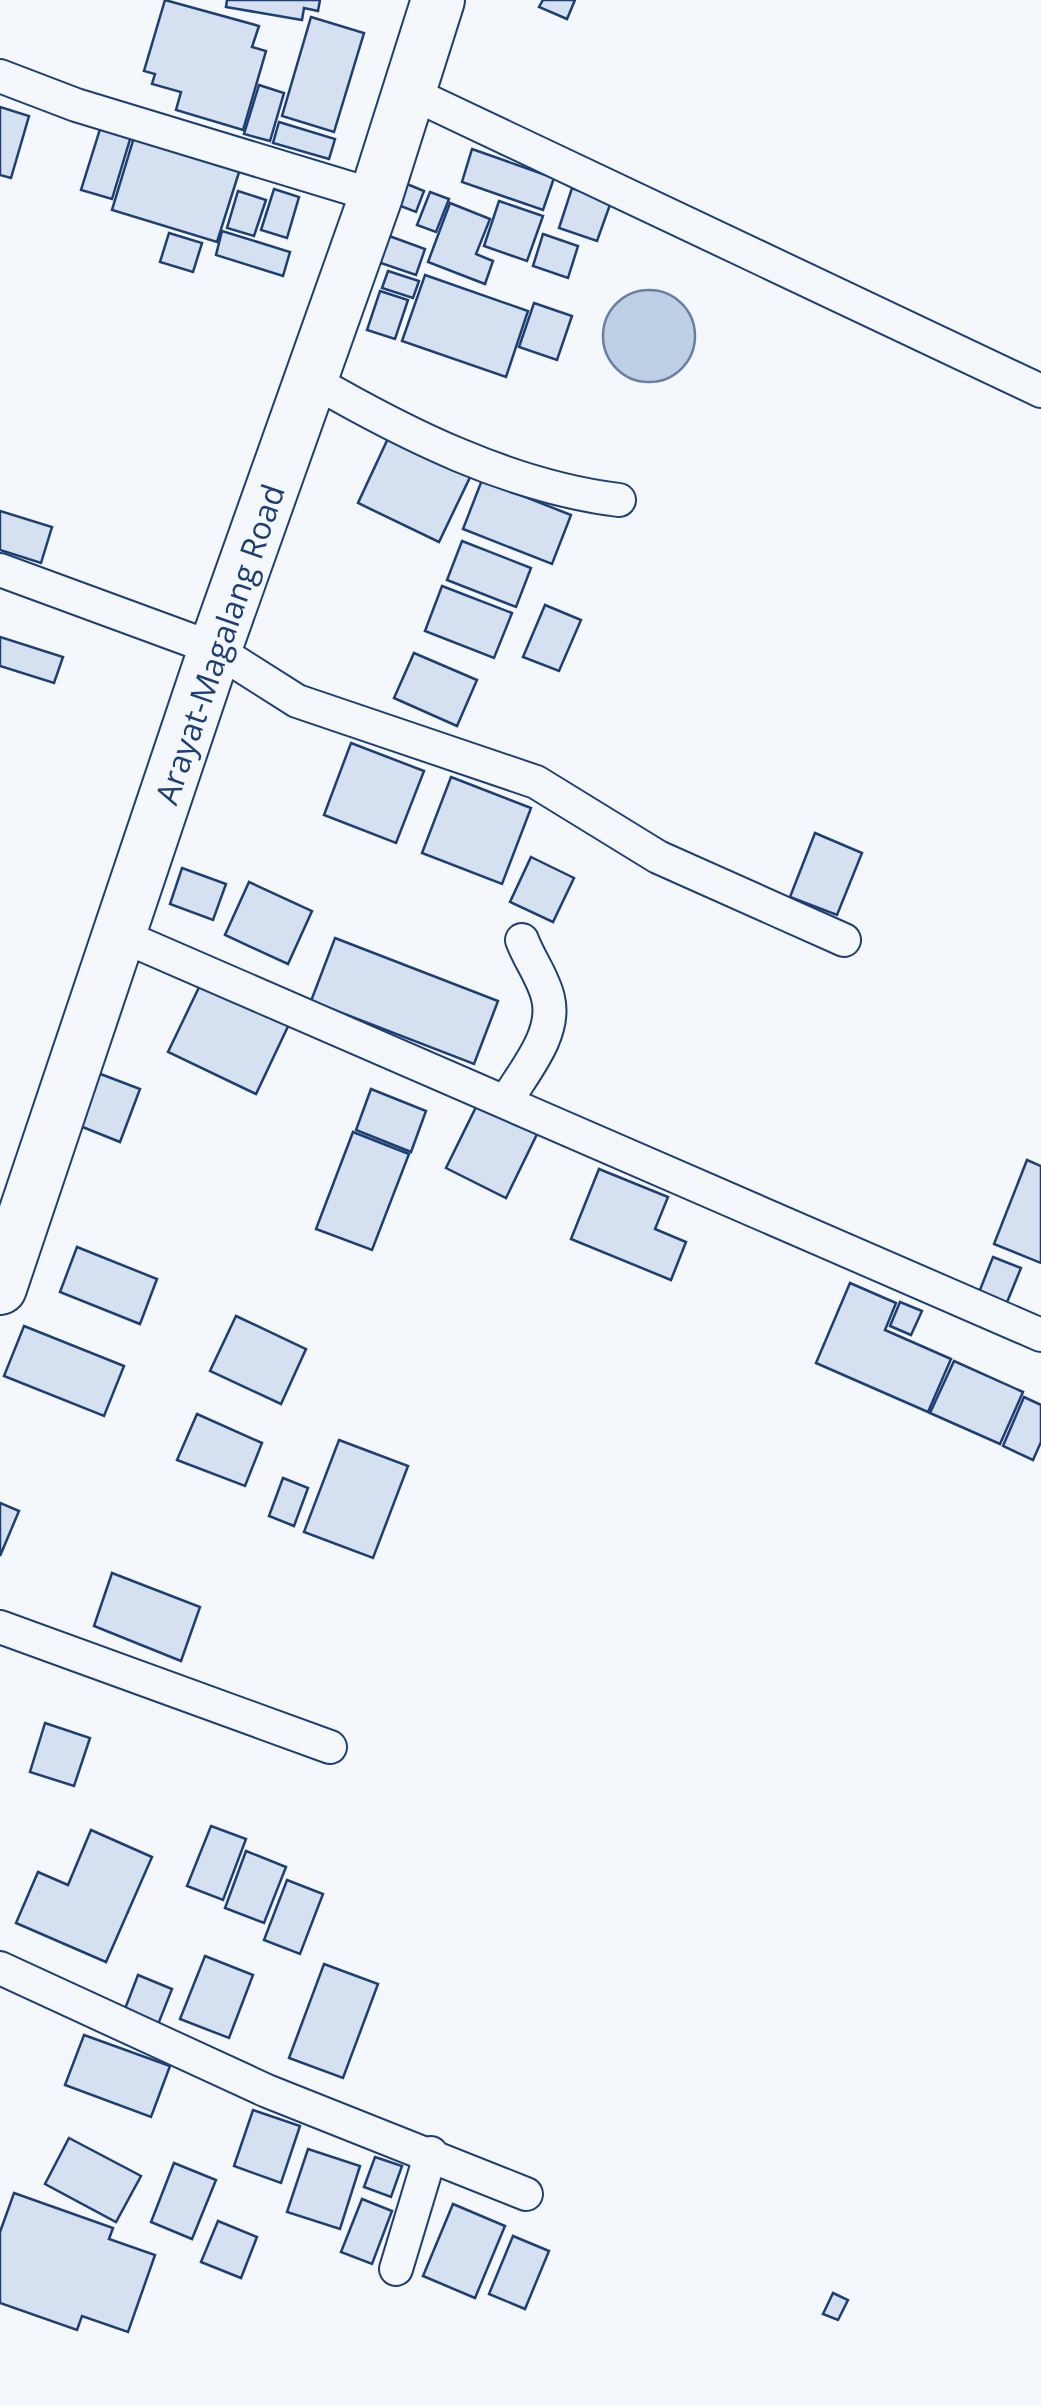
<svg xmlns="http://www.w3.org/2000/svg" width="1041" height="2405" viewBox="0 0 1041 2405" font-family="'Open Sans',sans-serif">
	<style>
		.water { fill: #bed0e5; stroke: #687fa3; stroke-width: 2.5 }
		.building { fill: #d5e0f0; stroke: #1d3f73; stroke-width: 2.5 }
		.lines { fill: none; stroke-linecap: round; stroke-linejoin: round }
		.street-casing { stroke: #1d3f73; stroke-width: 36 }
		.primary-casing { stroke: #1d3f73; stroke-width: 56 }
		.street { stroke: #f4f7fb; stroke-width: 32 }
		.primary { stroke: #f4f7fb; stroke-width: 52 }
		.labels { text-anchor: middle; dominant-baseline: central; stroke-width: 8; stroke-linejoin: round; paint-order: stroke }
		.street-label { font-size: 32px; fill: #1d3f73; stroke: #f4f7fb }
	</style>
	<rect width="100%" height="100%" fill="#f4f7fb"/>
	<!-- water -->
	<circle class="water" cx="649" cy="336" r="46"/>
	<!-- building -->
	<g class="building">
		<polygon points="165,0 259,26 252,47 266,51 243,130 176,110 181,92 152,84 155,74 144,71"/>
		<polygon points="227,0 320,0 318,11 304,8 302,20 226,7"/>
		<polygon points="543,0 575,0 567,19 539,7"/>
		<polygon points="311,17 364,33 334,132 282,116"/>
		<polygon points="259,85 284,93 270,141 244,134"/>
		<polygon points="0,107 29,116 11,178 0,175"/>
		<polygon points="279,122 335,139 329,159 273,143"/>
		<polygon points="101,126 131,136 112,199 81,190"/>
		<polygon points="135,134 241,166 217,242 112,210"/>
		<polygon points="472,149 554,178 543,210 462,182"/>
		<polygon points="402,182 424,191 416,212 393,203"/>
		<polygon points="572,188 611,202 597,241 559,228"/>
		<polygon points="274,189 299,197 287,238 261,230"/>
		<polygon points="238,191 266,200 254,236 227,228"/>
		<polygon points="430,192 449,199 436,232 417,225"/>
		<polygon points="499,201 543,216 527,261 484,246"/>
		<polygon points="450,203 490,219 476,254 493,261 485,284 428,262"/>
		<polygon points="222,231 290,252 283,276 216,255"/>
		<polygon points="169,233 202,243 193,272 160,262"/>
		<polygon points="381,233 425,249 416,275 372,260"/>
		<polygon points="543,234 578,246 568,278 533,266"/>
		<polygon points="388,271 419,281 413,298 382,288"/>
		<polygon points="425,275 528,311 506,377 402,341"/>
		<polygon points="380,291 408,300 395,339 367,330"/>
		<polygon points="534,303 572,316 557,360 519,347"/>
		<polygon points="391,432 473,471 439,542 358,503"/>
		<polygon points="482,480 571,515 552,564 463,529"/>
		<polygon points="0,511 52,527 41,563 0,550"/>
		<polygon points="462,541 531,568 516,607 447,580"/>
		<polygon points="442,586 512,613 494,658 425,631"/>
		<polygon points="545,605 581,620 559,671 523,657"/>
		<polygon points="0,637 63,657 54,683 0,666"/>
		<polygon points="414,653 477,680 457,726 394,698"/>
		<polygon points="351,743 424,771 396,843 324,815"/>
		<polygon points="451,777 531,808 502,884 422,853"/>
		<polygon points="815,833 862,853 837,915 790,897"/>
		<polygon points="531,857 574,878 553,922 510,902"/>
		<polygon points="182,868 226,884 213,920 170,904"/>
		<polygon points="249,882 312,911 288,964 225,935"/>
		<polygon points="335,938 498,1001 474,1064 311,1001"/>
		<polygon points="203,979 291,1020 256,1094 168,1052"/>
		<polygon points="90,1070 140,1089 120,1142 70,1122"/>
		<polygon points="371,1089 426,1111 411,1152 356,1130"/>
		<polygon points="479,1101 539,1130 506,1198 446,1168"/>
		<polygon points="353,1132 409,1154 372,1250 316,1229"/>
		<polygon points="1027,1160 1041,1166 1041,1263 994,1244"/>
		<polygon points="599,1169 668,1197 655,1229 686,1242 671,1280 571,1239"/>
		<polygon points="77,1247 157,1279 140,1324 60,1292"/>
		<polygon points="993,1257 1021,1268 1003,1312 976,1300"/>
		<polygon points="850,1283 896,1303 885,1330 951,1359 928,1412 816,1363"/>
		<polygon points="900,1302 922,1311 911,1335 890,1326"/>
		<polygon points="236,1316 306,1349 281,1404 210,1371"/>
		<polygon points="24,1326 124,1366 104,1416 4,1376"/>
		<polygon points="954,1361 1023,1392 1000,1444 930,1413"/>
		<polygon points="1024,1397 1041,1405 1041,1442 1033,1460 1003,1446"/>
		<polygon points="197,1414 262,1443 245,1486 177,1460"/>
		<polygon points="339,1440 408,1466 373,1558 304,1532"/>
		<polygon points="283,1478 308,1488 294,1526 269,1516"/>
		<polygon points="0,1503 19,1511 0,1556"/>
		<polygon points="112,1573 200,1607 181,1661 94,1626"/>
		<polygon points="45,1723 90,1738 74,1786 30,1772"/>
		<polygon points="211,1826 246,1839 223,1900 187,1886"/>
		<polygon points="91,1830 152,1857 106,1962 16,1923 38,1872 68,1885"/>
		<polygon points="246,1851 286,1867 264,1923 225,1908"/>
		<polygon points="287,1880 323,1894 300,1954 264,1940"/>
		<polygon points="205,1956 253,1975 229,2038 180,2019"/>
		<polygon points="324,1964 378,1984 343,2078 289,2058"/>
		<polygon points="138,1975 172,1989 157,2027 123,2014"/>
		<polygon points="84,2035 170,2066 151,2117 65,2085"/>
		<polygon points="253,2110 300,2126 281,2183 234,2166"/>
		<polygon points="69,2138 141,2176 116,2222 45,2184"/>
		<polygon points="308,2149 360,2166 340,2229 287,2212"/>
		<polygon points="375,2157 402,2166 391,2197 364,2187"/>
		<polygon points="174,2163 216,2180 192,2239 151,2222"/>
		<polygon points="14,2193 113,2228 109,2239 155,2255 128,2332 82,2316 77,2330 0,2303 0,2232"/>
		<polygon points="362,2199 392,2211 372,2264 341,2252"/>
		<polygon points="453,2204 505,2226 475,2298 423,2276"/>
		<polygon points="218,2221 257,2237 241,2278 201,2262"/>
		<polygon points="513,2236 549,2251 525,2309 489,2294"/>
		<polygon points="833,2293 848,2300 838,2320 823,2314"/>
	</g>
	<g class="lines">
		<defs>
			<g id="street">
				<polyline points="0,76 76,105 376,196"/>
				<polyline points="407,91 1041,391"/>
				<path d="M 312,380 C 405,434 511,487 619,500"/>
				<polyline points="0,570 215,649 297,701 536,782 658,857 844,940"/>
				<polyline points="120,935 1041,1335"/>
				<path d="M 507,1100 C 524,1071 557,1034 548,998 C 544,979 529,959 522,940"/>
				<polyline points="0,1627 330,1747"/>
				<polyline points="0,1968 267,2091 526,2194"/>
				<polyline points="396,2269 431,2153"/>
			</g>
			<polyline id="primary" points="0,1288 215,649 376,196 438,0"/>
		</defs>
		<!-- street casing -->
		<use href="#street" class="street-casing"/>
		<!-- primary casing -->
		<use href="#primary" class="primary-casing"/>
		<!-- street -->
		<use href="#street" class="street"/>
		<!-- primary -->
		<use href="#primary" class="primary"/>
	</g>
	<g class="labels">
		<!-- street labels -->
		<g class="street-label">
			<text transform="translate(219 644) rotate(-71)">Arayat-Magalang Road</text>
		</g>
	</g>
</svg>
